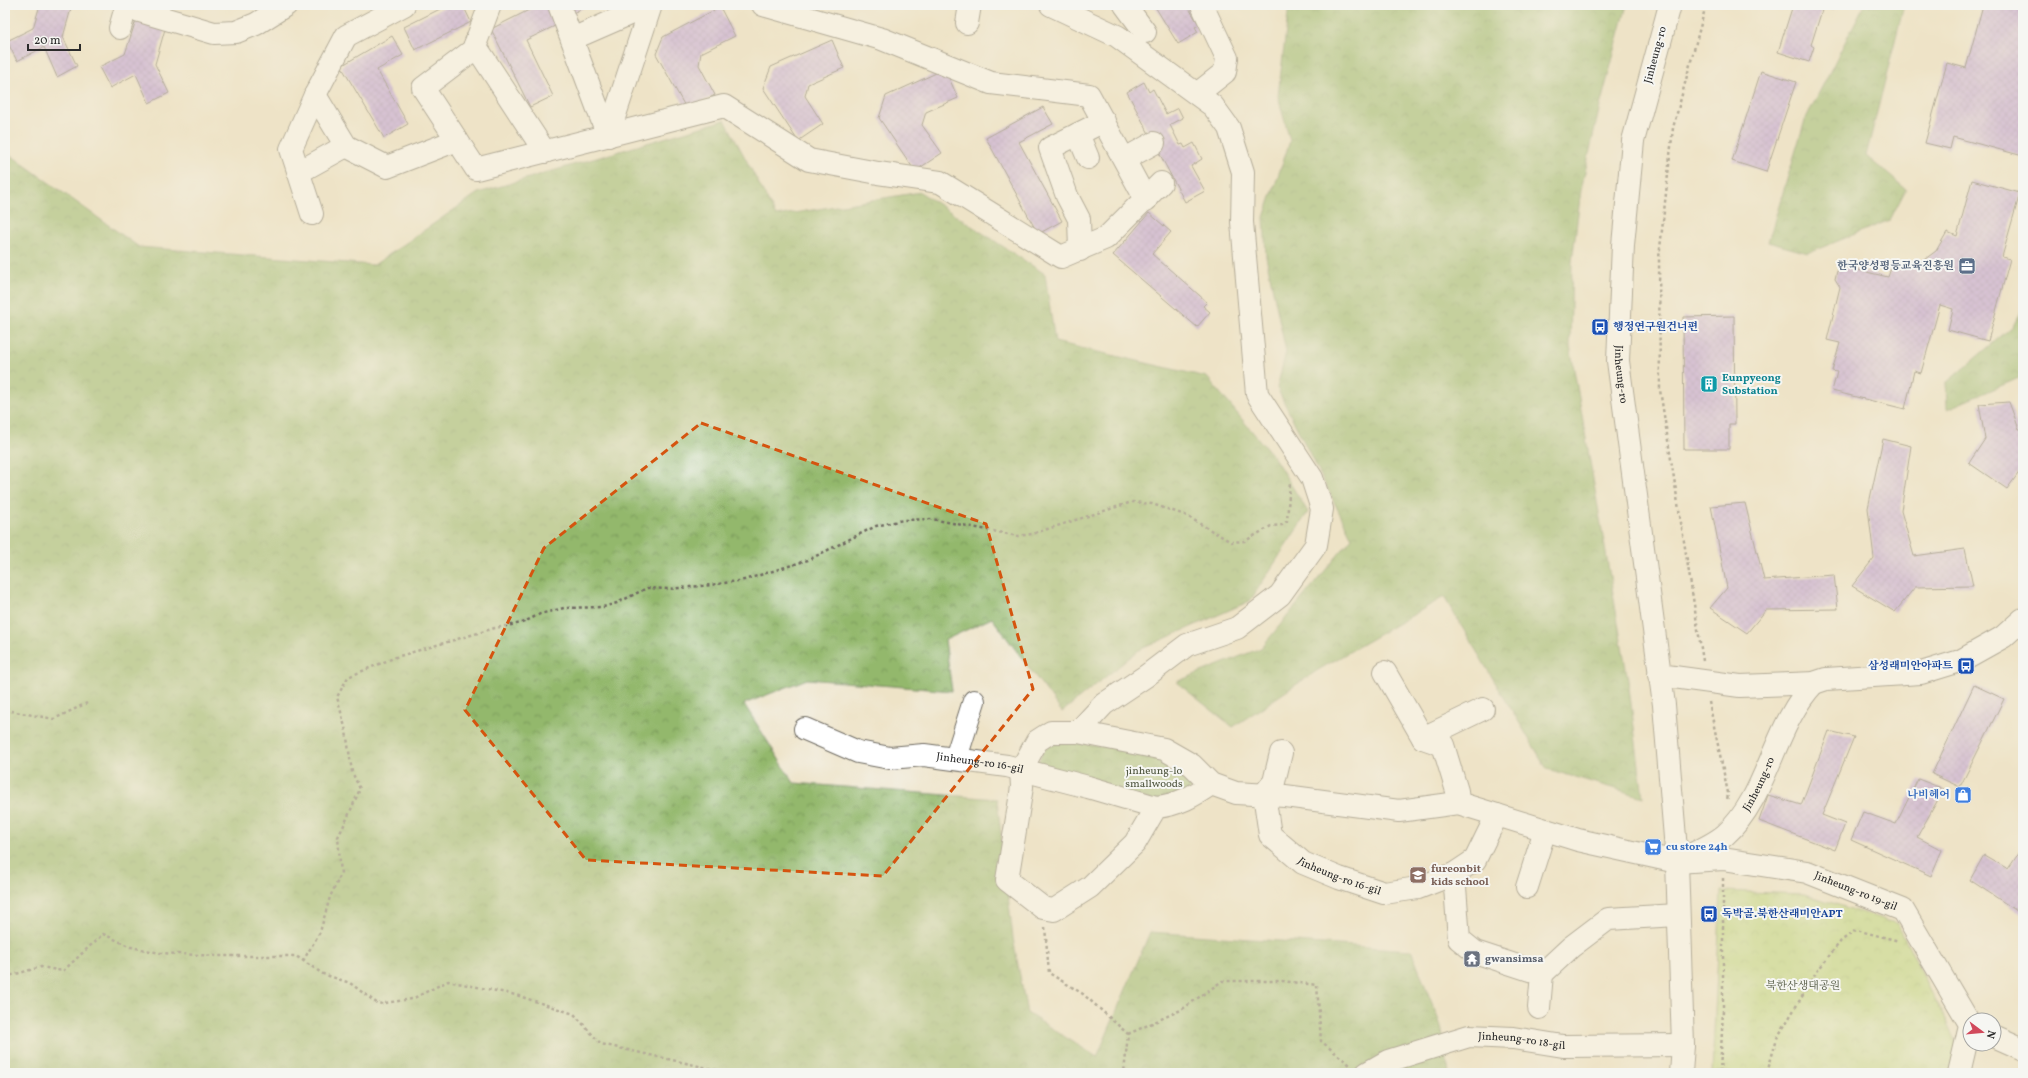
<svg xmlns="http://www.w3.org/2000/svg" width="2028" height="1078" viewBox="0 0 2028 1078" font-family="Vollkorn,'Noto Serif KR',serif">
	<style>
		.forest { fill: url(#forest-crowns); stroke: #5f724c }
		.park { fill: url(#park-crowns); stroke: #728154 }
		.building { fill: url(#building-cross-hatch) }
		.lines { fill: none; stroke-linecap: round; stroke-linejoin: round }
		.minor-casing { stroke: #6f6b62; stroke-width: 24 }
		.major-casing { stroke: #6f6b62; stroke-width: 24 }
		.path { stroke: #6f6b62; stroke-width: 2.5; stroke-dasharray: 3 3; stroke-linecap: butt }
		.minor { stroke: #fff; stroke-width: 22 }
		.major { stroke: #fff; stroke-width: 22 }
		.marked { fill: none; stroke: #d5540f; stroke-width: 3; stroke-dasharray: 8 5; stroke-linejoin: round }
		.labels { text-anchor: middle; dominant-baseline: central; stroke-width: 4; stroke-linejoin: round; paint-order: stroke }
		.street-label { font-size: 11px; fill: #2b2b2b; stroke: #f6f6f2 }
		.service-label { font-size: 11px; font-weight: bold; fill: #4e5e75; stroke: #f6f6f2; text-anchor: end }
		.transit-label { font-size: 11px; font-weight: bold; fill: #164399; stroke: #f6f6f2; text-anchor: start }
		.culture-label { font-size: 11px; font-weight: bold; fill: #0d838f; stroke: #f6f6f2; text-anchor: start }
		.park-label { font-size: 11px; fill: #4f563f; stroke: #f6f6f2 }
		.shop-label { font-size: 11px; font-weight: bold; fill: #366cbe; stroke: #f6f6f2; text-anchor: end }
		.education-label { font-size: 11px; font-weight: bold; fill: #785e54; stroke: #f6f6f2; text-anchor: start }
		.worship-label { font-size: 11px; font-weight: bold; fill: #5b616d; stroke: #f6f6f2; text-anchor: start }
	</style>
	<defs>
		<pattern id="forest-crowns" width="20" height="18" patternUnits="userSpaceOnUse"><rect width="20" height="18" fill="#93b86c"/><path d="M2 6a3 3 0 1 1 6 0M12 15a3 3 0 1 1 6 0" fill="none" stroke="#789659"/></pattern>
		<pattern id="park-crowns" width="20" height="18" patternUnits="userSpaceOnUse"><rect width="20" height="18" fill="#bad77c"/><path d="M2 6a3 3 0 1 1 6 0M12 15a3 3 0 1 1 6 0" fill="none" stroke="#a0b96b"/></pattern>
		<pattern id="building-cross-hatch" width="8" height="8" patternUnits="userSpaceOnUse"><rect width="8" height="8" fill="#ba9ae1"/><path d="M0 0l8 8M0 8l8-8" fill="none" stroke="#977eb7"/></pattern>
	</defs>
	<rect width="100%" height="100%" fill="#f6f6f2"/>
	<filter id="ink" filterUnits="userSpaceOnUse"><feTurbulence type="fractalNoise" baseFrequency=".025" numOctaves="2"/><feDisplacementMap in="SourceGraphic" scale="8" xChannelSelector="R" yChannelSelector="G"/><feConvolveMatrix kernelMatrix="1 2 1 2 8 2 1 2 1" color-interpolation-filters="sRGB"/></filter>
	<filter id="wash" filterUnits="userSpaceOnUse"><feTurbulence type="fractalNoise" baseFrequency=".012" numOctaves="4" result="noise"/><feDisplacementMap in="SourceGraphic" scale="16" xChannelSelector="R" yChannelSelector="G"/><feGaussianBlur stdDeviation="0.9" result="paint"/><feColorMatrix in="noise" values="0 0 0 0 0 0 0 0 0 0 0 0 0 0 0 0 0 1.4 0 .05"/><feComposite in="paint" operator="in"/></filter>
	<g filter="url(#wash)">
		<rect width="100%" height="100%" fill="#eee3c7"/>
		<!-- forest -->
		<g class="forest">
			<polygon points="1289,5 1627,5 1599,110 1581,190 1572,262 1570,346 1628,680 1643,797 1547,769 1444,597 1318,670 1233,727 1176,682 1261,648 1352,538 1277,388 1286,352 1266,257 1264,217 1290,141 1278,96"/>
			<polygon points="1864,5 1904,5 1866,156 1906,189 1890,220 1808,253 1768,242 1805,120"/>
			<polygon points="725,120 776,216 920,192 1045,274 1055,342 1207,377 1275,459 1308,512 1250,601 1139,650 1062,712 992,618 945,640 952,691 807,679 744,704 794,783 997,799 1013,938 1027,1013 1097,1057 1150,932 1411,950 1441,1026 1449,1073 5,1073 5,151 139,247 374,265 478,193"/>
			<polygon points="2023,307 2023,373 2019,378 1947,409 1946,383 2013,326"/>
			<polygon points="1063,741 1171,756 1199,779 1186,795 1156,802 1036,768 1044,748"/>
		</g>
		<!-- park -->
		<polygon class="park" points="1721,891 1804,894 1898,924 1960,1051 1954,1073 1712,1073"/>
		<g id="blocks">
			<!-- building -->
			<g class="building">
				<polygon points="40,5 72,5 63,37 77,66 57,77 44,47 17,61 7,41 33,28"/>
				<polygon points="448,5 463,5 471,22 415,50 404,27"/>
				<polygon points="539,5 550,5 559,24 526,40 553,96 530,107 491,29"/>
				<polygon points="569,5 589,5 573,13"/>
				<polygon points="1154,5 1187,5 1199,25 1195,27 1198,32 1178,44"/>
				<polygon points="1793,5 1835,5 1833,10 1823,7 1811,45 1814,47 1809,62 1778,52"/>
				<polygon points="1983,5 2023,5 2023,156 1953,137 1950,149 1925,143 1947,63 1966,68"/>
				<polygon points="720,7 735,36 701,53 699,65 715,95 687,110 656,54 663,37"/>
				<polygon points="136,20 165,29 155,64 169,93 149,103 136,74 110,88 99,67 125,54"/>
				<polygon points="392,36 403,55 377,70 408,124 384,138 341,66"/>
				<polygon points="832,40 844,68 808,84 805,96 823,124 798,141 763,88 771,67"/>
				<polygon points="945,69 958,98 926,112 922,125 942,153 915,171 879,118 886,96"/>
				<polygon points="1761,71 1796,82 1766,172 1732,161"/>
				<polygon points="1144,82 1149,92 1153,89 1166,114 1178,108 1183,118 1170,125 1180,145 1183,144 1185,148 1194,143 1202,159 1191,166 1205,191 1185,202 1127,92"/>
				<polygon points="1043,107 1053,124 1019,142 1062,221 1038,234 986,138"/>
				<polygon points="1972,180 2020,193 2002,257 2010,259 1988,341 1948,330 1953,309 1940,305 1921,373 1914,371 1905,409 1832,391 1837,372 1832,371 1840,343 1827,340 1840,287 1835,279 1837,271 1845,267 1888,277 1891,268 1921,262 1936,251 1947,232 1957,236"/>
				<polygon points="1149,213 1171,232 1152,254 1207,302 1203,306 1210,312 1197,327 1113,255"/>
				<polygon points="1734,316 1735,424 1729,424 1729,449 1684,449 1683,317"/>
				<polygon points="2009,402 2019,429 2023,429 2023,467 2007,489 1969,463 1985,439 1979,404"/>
				<polygon points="1883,439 1911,446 1901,511 1914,556 1965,549 1973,586 1915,587 1895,612 1852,586 1874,558 1868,508"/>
				<polygon points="1745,503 1764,580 1834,575 1838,609 1766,610 1747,633 1710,608 1727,588 1711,506"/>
				<polygon points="1974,685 2004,699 1960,787 1932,774"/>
				<polygon points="1829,731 1854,737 1822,815 1845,824 1835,850 1759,821 1768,795 1801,805"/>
				<polygon points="1918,779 1944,789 1917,837 1942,850 1931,876 1851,840 1863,812 1896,824"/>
				<polygon points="2023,847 2023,915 1970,880 1984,855 2008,869"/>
			</g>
		</g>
	</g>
	<g filter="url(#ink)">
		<use href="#blocks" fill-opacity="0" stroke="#6f6b62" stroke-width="1"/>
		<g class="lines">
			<defs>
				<g id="minor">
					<polyline points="125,5 126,7 214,33 236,32 256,24 286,5"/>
					<polyline points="490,5 473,50 423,88 476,169 724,106 809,160 878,173 940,182 1061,257 1106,238 1161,183"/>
					<polyline points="559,5 608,136"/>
					<polyline points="763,5 882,39 991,83 1089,95 1146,200"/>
					<polyline points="1051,5 1117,36 1213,106 1229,128 1243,172 1242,222 1257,394 1312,478 1322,509 1316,545 1280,595 1237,628 1187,645 1146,676 1104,704 1078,732"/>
					<polyline points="1125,5 1145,32"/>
					<polyline points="967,23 970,5"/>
					<polyline points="120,28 126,7"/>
					<polyline points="572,39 650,5"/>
					<polyline points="475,45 545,152"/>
					<polyline points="1197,94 1225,72 1227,58 1202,5"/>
					<polyline points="315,95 346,146 387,167 457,140"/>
					<polyline points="1078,134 1088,158"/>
					<polyline points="608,136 651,5"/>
					<polyline points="1125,159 1154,143"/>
					<polyline points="299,172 346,146"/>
					<polyline points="312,214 291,149 315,95 346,36 404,5"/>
					<polyline points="1080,250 1079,219 1067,196 1050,148 1104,121"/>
					<polyline points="1385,672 1423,738 1443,745 1457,791 1458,803"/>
					<polyline points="1659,675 1740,686 1814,683 1826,679 1921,673 1960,661 2003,637 2023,619"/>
					<path id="s1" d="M 805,729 L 858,752 L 890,758 L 924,755 L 1007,766 L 1088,787 L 1156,807"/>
					<polyline points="1423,738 1483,709"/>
					<path id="s2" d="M 1281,753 L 1274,782 L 1264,794 L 1270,835 L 1303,863 L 1339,878 L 1384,893 L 1418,888 L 1454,874 L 1475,860 L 1497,815"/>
					<polyline points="956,758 974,701"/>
					<path id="s3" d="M 1211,784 C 1194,796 1178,805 1156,807 L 1135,843 L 1090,887 L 1054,910 L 1043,908 L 1007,880 L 1022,787 L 1021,770 L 1037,741 L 1051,732 L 1078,732 L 1164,749 L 1192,765 L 1211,784 L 1236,793 L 1285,796 L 1399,811 L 1458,803 L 1578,840 L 1677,862 L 1723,859 L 1807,872 L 1903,910 L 1970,1024"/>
					<path id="s4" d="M 1682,859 C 1696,852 1713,845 1725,835 C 1768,797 1773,726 1814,683"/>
					<polyline points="1454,874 1459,939 1475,952 1542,974 1539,1008"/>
					<polyline points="1527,887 1545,830"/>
					<polyline points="1542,974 1571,947 1608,919 1678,915"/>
					<polyline points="1994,1036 2023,1049"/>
					<path id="s5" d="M 1367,1073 L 1388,1061 L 1469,1036 L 1513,1038 L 1563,1046 L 1683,1045"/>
					<polyline points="1959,1073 1970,1026"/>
				</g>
				<g id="major">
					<path id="s6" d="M 1670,5 L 1633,141 L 1623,245 L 1618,361 L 1664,705 L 1677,862 L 1683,1045 L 1681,1073"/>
				</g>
			</defs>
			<!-- minor casing -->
			<use href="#minor" class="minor-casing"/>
			<!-- major casing -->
			<use href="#major" class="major-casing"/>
			<!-- path -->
			<g class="path">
				<polyline points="1703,661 1660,390 1659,258 1673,128 1706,5"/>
				<polyline points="1709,702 1728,793 1727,801"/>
				<polyline points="5,710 54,719 87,703"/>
				<polyline points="1045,927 1049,973 1083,994 1128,1034 1124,1073"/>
				<polyline points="303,961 320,932 330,897 341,874 338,837 345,823 360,789 352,772 346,731 337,697 348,677 396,657 495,628 522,623 540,614 564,608 603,607 617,603 647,588 669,589 711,585 744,580 808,560 876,526 903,520 932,519 1018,536 1032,534 1132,502 1152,504 1185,515 1231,542 1245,541 1271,526 1282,525 1287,521 1290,482"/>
				<polyline points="5,977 41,967 63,971 103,934 131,947 160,953 218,956 296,956 323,974 350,983 378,1004 412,999 448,981 516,995 574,1014 601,1044 730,1073"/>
				<polyline points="1128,1034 1181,1010 1222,981 1282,981 1317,985 1321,1041 1350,1065"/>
				<polyline points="1720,1073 1723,1010 1723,878"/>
				<polyline points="1767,1073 1777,1038 1818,970 1841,941 1856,930 1899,941"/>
			</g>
			<!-- minor -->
			<use href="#minor" class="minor"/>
			<!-- major -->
			<use href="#major" class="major"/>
		</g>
	</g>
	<!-- marked area -->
	<path d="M0 0H2028V1078H0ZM 701,423 L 986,524 L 1033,689 L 883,876 L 586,860 L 465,710 L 544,548 Z" fill="#eee3c7" fill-opacity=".55" fill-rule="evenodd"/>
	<path class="marked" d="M 701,423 L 986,524 L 1033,689 L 883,876 L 586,860 L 465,710 L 544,548 Z"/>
	<!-- icons -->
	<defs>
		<symbol id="office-square" viewBox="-11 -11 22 22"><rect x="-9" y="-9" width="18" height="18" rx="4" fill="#5c6f8a" stroke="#f6f6f2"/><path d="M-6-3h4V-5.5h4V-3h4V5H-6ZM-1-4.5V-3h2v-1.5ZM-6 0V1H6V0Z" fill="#fff"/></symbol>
		<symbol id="bus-square" viewBox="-11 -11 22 22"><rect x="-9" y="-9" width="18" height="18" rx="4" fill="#1a4fb4" stroke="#f6f6f2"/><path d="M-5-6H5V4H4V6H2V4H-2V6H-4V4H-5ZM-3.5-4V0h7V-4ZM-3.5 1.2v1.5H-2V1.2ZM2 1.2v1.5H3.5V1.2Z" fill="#fff"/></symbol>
		<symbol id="building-square" viewBox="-11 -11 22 22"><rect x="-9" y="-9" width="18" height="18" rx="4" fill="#0f9aa8" stroke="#f6f6f2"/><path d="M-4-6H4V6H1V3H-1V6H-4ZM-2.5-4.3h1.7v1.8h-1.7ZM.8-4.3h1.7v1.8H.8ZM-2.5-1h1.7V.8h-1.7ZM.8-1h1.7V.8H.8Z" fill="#fff"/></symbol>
		<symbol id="shop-square" viewBox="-11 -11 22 22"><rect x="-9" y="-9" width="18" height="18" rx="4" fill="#3f7fe0" stroke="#f6f6f2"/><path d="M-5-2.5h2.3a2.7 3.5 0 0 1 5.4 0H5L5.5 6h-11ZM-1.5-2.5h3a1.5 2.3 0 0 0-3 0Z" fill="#fff"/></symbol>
		<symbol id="supermarket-square" viewBox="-11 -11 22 22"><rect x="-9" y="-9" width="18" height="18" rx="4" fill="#3f7fe0" stroke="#f6f6f2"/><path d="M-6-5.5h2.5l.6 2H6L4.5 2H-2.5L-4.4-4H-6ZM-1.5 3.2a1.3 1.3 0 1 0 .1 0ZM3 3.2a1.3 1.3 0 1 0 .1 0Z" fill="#fff"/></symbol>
		<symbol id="school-square" viewBox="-11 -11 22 22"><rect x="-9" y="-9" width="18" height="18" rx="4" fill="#8d6e63" stroke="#f6f6f2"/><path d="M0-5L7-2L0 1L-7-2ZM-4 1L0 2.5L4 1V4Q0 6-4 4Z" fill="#fff"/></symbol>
		<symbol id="temple-square" viewBox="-11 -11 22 22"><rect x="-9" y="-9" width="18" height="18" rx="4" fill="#6b7280" stroke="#f6f6f2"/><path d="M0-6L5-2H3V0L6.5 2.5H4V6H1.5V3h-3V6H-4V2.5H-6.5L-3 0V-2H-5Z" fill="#fff"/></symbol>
	</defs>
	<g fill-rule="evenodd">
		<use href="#office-square" x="1957" y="256" width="20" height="20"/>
		<use href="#bus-square" x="1590" y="317" width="20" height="20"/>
		<use href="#building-square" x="1699" y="374" width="20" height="20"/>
		<use href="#bus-square" x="1956" y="656" width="20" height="20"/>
		<use href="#shop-square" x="1953" y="785" width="20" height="20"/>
		<use href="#supermarket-square" x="1643" y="837" width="20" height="20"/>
		<use href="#school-square" x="1408" y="865" width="20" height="20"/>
		<use href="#bus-square" x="1699" y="904" width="20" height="20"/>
		<use href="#temple-square" x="1462" y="949" width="20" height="20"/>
	</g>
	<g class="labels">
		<!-- street labels -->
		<g class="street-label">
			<text transform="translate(1656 55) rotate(-75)">Jinheung-ro</text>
			<text stroke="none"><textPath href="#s6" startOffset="375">Jinheung-ro</textPath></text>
			<text stroke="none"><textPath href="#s1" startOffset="181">Jinheung-ro 16-gil</textPath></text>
			<text stroke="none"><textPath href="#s4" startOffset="111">Jinheung-ro</textPath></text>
			<text stroke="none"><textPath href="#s2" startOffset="169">Jinheung-ro 16-gil</textPath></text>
			<text stroke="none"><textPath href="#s3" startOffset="1260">Jinheung-ro 19-gil</textPath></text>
			<text stroke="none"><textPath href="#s5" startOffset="162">Jinheung-ro 18-gil</textPath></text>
		</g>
		<!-- service labels -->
		<g class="service-label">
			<text x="1954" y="266">한국양성평등교육진흥원</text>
		</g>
		<!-- transit labels -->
		<g class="transit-label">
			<text x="1613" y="327">행정연구원건너편</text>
			<text x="1953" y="666" text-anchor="end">삼성래미안아파트</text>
			<text x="1722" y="914">독박골.북한산래미안APT</text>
		</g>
		<!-- culture labels -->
		<g class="culture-label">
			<text x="1722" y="378">Eunpyeong<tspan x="1722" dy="13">Substation</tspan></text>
		</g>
		<!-- park labels -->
		<g class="park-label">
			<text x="1154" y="771">jinheung-lo<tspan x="1154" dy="13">smallwoods</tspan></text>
			<text x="1803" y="986">북한산생태공원</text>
		</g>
		<!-- shop labels -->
		<g class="shop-label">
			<text x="1950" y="795">나비헤어</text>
			<text x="1666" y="847" text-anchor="start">cu store 24h</text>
		</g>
		<!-- education labels -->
		<g class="education-label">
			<text x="1431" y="869">fureonbit<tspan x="1431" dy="13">kids school</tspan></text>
		</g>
		<!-- worship labels -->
		<g class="worship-label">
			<text x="1485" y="959">gwansimsa</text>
		</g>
	</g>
	<!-- margin -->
	<rect width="2028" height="1078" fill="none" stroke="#f6f6f2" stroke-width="20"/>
	<!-- north arrow -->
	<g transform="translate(1982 1032) rotate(106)"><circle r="19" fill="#f6f6f2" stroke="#a5a5a2"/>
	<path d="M0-3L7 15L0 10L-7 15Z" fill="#d1495b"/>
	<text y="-6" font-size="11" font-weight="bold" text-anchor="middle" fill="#2b2b2b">N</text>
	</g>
	<!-- scale -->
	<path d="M28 44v6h52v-6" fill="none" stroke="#2b2b2b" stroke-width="2"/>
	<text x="34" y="44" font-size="12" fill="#2b2b2b" stroke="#f6f6f2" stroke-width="3" paint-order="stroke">20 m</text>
</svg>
